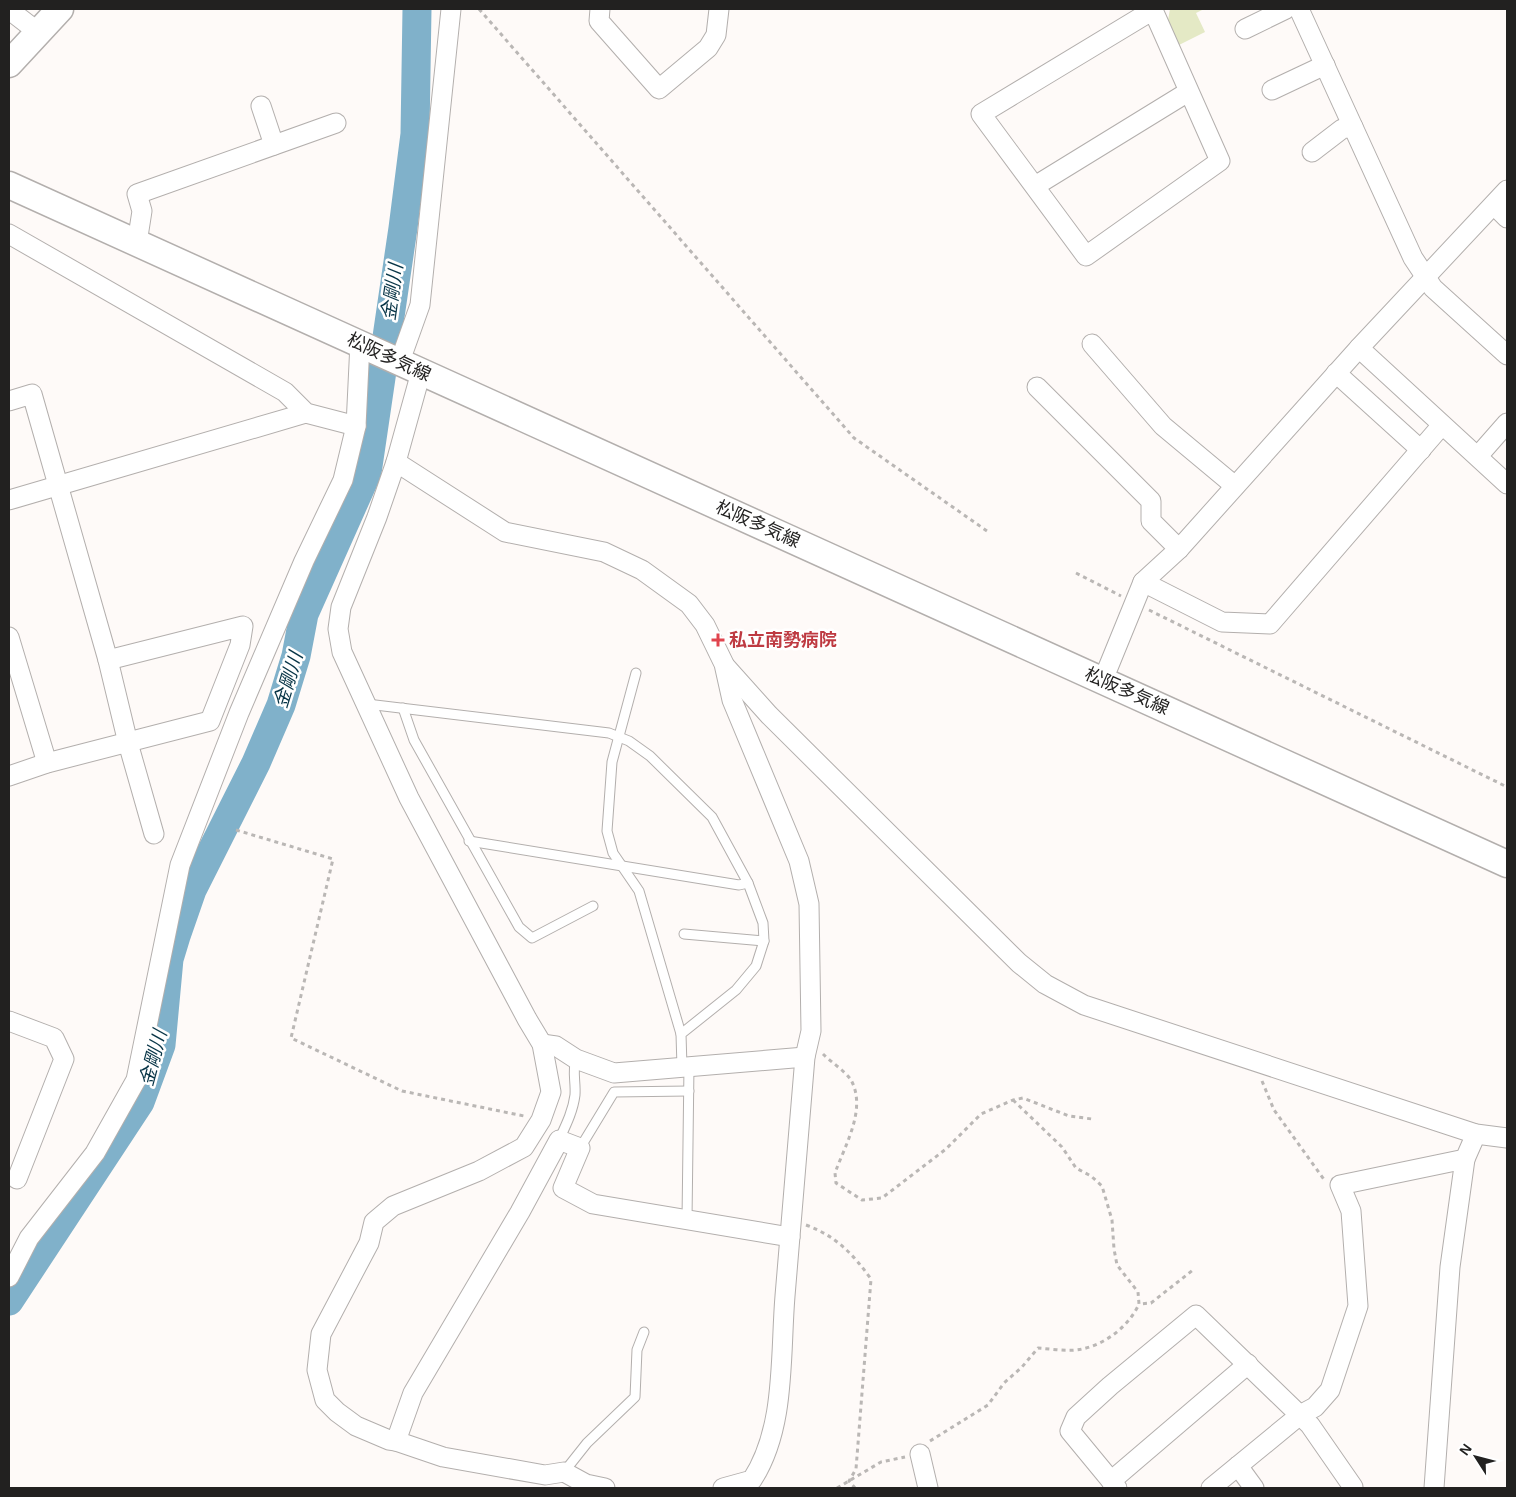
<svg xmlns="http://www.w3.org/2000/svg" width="1516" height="1497" viewBox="0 0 1516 1497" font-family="Arial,'Noto Sans JP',sans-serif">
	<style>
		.green { fill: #e4e9c5 }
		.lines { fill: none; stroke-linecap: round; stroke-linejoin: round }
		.river { stroke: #80b1ca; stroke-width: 29 }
		.lane-casing { stroke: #b3afad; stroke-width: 11 }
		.street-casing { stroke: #b3afad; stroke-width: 21 }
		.secondary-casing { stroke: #b3afad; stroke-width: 29 }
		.path { stroke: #bab7b5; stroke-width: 3; stroke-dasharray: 4 4; stroke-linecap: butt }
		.lane { stroke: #fff; stroke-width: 9 }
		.street { stroke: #fff; stroke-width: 19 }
		.secondary { stroke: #fff; stroke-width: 26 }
		.health-dot { fill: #e0444e; stroke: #fff; stroke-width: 2 }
		.labels { text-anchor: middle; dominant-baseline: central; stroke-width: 5; stroke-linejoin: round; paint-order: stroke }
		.street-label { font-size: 18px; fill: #222120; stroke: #fff }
		.health-label { font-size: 18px; font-weight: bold; fill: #be3a42; stroke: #fff; text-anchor: start }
		.water-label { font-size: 19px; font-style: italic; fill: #073446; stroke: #fff }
	</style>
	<rect width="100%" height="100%" fill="#fefaf8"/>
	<!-- green -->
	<polygon class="green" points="1170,9 1204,9 1196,13 1205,32 1177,46 1167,26"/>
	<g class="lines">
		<!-- river -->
		<polyline class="river" points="9,1301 140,1102 161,1045 169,959 176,936 192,890 256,763 281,705 296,656 304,614 367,473 403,228 415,134 417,9"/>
		<defs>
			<g id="lane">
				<polyline points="636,673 612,762 607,831 613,853 639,891 681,1034"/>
				<polyline points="367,704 609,733 629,741 650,756 712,817 748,883 763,923 764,941 756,966 736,990 681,1034 682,1067"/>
				<polyline points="403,708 414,740 519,927 532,938 593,906"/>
				<polyline points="469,841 739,885 748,883"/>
				<polyline points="684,934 764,941"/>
				<path d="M 559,1140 C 566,1125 573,1111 575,1095 C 576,1082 572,1072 576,1059"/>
				<polyline points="580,1148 614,1092 689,1091"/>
				<polyline points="687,1219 689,1066"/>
				<polyline points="564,1472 587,1443 635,1397 637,1350 644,1332"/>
			</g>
			<g id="street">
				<polyline points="600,9 599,21 659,89 708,48 716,35 719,9"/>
				<polyline points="1299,9 1413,258 1433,288 1507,355"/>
				<polygon points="1153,10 1220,161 1086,256 981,114"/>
				<polyline points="9,11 12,12 38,32"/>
				<polyline points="1245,29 1286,9"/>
				<polyline points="1272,90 1325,65"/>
				<polyline points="261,106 274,145"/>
				<polyline points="1312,152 1342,129 1353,127"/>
				<polyline points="1035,186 1188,92"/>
				<polyline points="1494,205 1507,218"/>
				<polyline points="9,234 285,392 306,413 356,426"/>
				<polyline points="137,243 142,211 137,194 336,123"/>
				<polyline points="1092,344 1163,426 1235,486"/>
				<polyline points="1359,348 1507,484"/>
				<polyline points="400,361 420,305 451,9"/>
				<polyline points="421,372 396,462 377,517 341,607 338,629 342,652 409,798 527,1019 542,1044 551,1092 541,1120 524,1147 479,1171 393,1206 374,1222 369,1243 321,1334 317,1370 325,1400 337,1412 356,1426 389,1440 396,1441 443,1457 545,1475 564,1472 586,1484 605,1488"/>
				<polyline points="1336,373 1421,450"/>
				<polyline points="1037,387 1151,501 1151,521 1179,549"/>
				<polyline points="9,401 32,394 108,660 128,743 154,834"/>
				<polyline points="1478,456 1507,423"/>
				<path d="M 396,462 L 505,532 L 604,552 L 642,570 L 689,604 L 705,625 L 724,664 L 732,700 L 799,861 L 809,904 L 811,1031 L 805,1057 C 799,1136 792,1216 785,1296 C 780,1356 786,1428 752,1480 L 723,1488"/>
				<polyline points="9,500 306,413"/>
				<polyline points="1143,582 1222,622 1270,624 1442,425"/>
				<polyline points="9,637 47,763"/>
				<polyline points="726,667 769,715 1019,963 1045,984 1084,1005 1476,1134 1507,1138"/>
				<polyline points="1103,680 1143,582 1179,549 1359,348 1507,190"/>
				<polyline points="9,776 47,763 210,721 240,645 243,626 108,660"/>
				<polyline points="9,1021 54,1038 64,1059 17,1179"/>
				<polyline points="542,1044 556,1046 576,1059 614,1073 805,1057"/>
				<polyline points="9,1277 29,1238 95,1153 136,1080 180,865 239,713 304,561 343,480 356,426 360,343"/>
				<polyline points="396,1441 413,1393 520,1212 559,1140 580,1148 563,1188 593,1204 790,1237"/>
				<polyline points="920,1454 928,1488"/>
				<polyline points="1238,1466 1254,1488"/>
				<polyline points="1111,1481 1248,1364"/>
				<polyline points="1117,1488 1070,1431 1076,1417 1110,1386 1196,1315 1310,1425 1353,1487 1351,1488"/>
				<polyline points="1211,1488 1300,1415 1315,1407 1330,1390 1358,1306 1351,1211 1340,1185 1465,1159 1476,1134"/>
				<polyline points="1434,1488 1450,1267 1465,1159"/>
			</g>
			<g id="secondary">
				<polyline points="9,64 60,9"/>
				<polyline points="9,185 1507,864"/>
			</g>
		</defs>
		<!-- lane casing -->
		<use href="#lane" class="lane-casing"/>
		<!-- street casing -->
		<use href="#street" class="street-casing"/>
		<!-- secondary casing -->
		<use href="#secondary" class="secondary-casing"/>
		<!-- path -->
		<g class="path">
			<polyline points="479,9 854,438 987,531"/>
			<polyline points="1076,573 1121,596"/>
			<polyline points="1149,610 1507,787"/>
			<polyline points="236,830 333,859 291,1038 402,1091 524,1116"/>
			<path d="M 823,1054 C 831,1062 845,1071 851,1080 C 867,1109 845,1145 835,1173 L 836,1183 L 862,1200 L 882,1198 L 946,1149 L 981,1114 L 1013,1100 L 1023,1098 L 1069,1116 L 1092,1119"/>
			<polyline points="1262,1081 1274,1110 1325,1181"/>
			<polyline points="1013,1100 1062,1147 1076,1168 1091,1176 1102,1186 1112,1220 1114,1249 1117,1265 1138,1292 1139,1304 1151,1303 1193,1270"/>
			<path d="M 806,1225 C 836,1236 853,1254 871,1279 L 856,1469 L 849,1481 L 855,1488"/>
			<path d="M 930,1441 L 988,1405 L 1004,1383 L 1022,1367 L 1038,1348 C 1052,1349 1069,1352 1082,1349 C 1106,1344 1129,1326 1139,1304"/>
			<polyline points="837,1488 881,1462 905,1457"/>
		</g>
		<!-- lane -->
		<use href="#lane" class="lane"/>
		<!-- street -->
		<use href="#street" class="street"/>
		<!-- secondary -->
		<use href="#secondary" class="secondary"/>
	</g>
	<!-- markers -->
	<path class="health-dot" d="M715.5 632.5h5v5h5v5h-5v5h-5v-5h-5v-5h5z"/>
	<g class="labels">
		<!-- street labels -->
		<g class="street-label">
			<text transform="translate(389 357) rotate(25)">松阪多気線</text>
			<text transform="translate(758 524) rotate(24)">松阪多気線</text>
			<text transform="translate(1127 691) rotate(24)">松阪多気線</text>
		</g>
		<!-- health labels -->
		<g class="health-label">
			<text x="729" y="640">私立南勢病院</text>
		</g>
		<!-- water labels -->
		<g class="water-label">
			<text transform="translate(392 292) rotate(-82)">金剛川</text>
			<text transform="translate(288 680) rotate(-73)">金剛川</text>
			<text transform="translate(153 1058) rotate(-75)">金剛川</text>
		</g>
	</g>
	<!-- border -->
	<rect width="1516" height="1497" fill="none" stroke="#222120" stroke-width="20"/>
	<!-- north arrow -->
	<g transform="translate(1476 1457) rotate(306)" stroke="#ffffff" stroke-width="4" paint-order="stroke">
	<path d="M0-4L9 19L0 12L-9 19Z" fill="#222120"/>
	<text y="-8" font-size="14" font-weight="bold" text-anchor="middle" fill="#222120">N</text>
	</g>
</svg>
